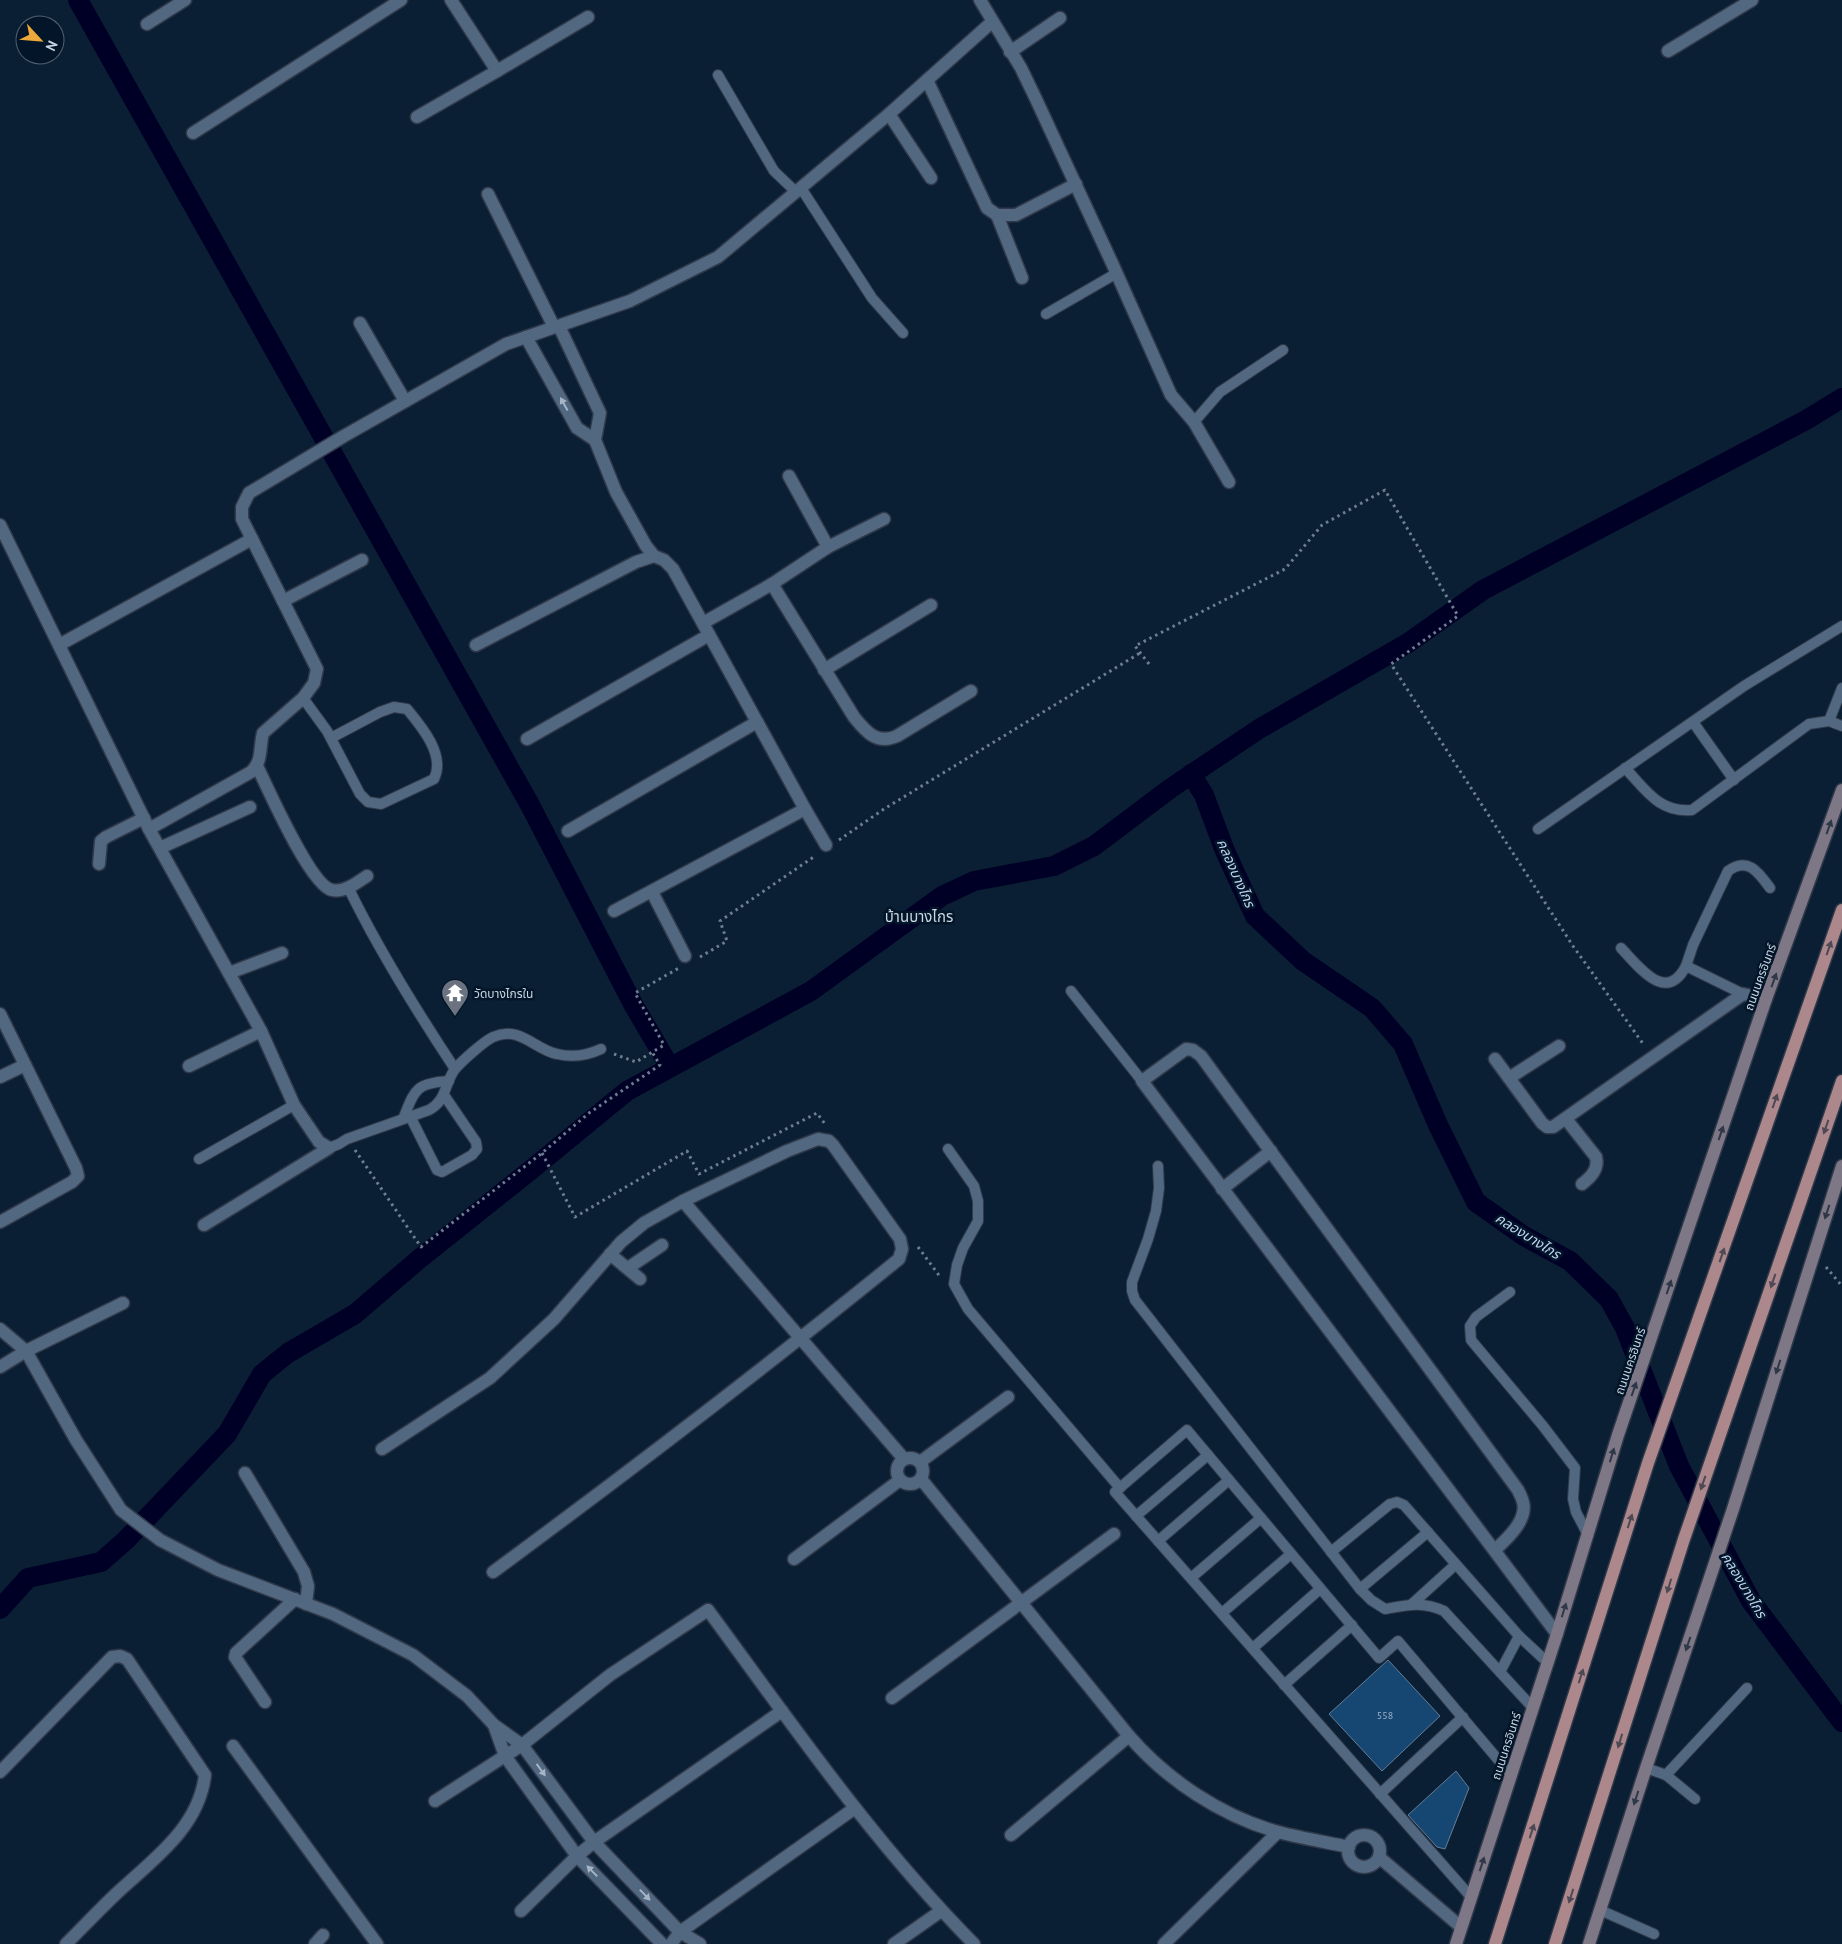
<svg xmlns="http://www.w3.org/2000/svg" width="1842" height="1944" viewBox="0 0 1842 1944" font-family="'PT Sans','Noto Sans Thai',sans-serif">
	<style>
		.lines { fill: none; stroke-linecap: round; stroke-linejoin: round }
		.canal { stroke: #000027; stroke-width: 20 }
		.building { fill: #164672; stroke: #667d96 }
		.lane-casing { stroke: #30394a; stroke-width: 12 }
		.street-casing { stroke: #30394a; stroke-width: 15 }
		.secondary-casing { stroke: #30394a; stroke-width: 15 }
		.primary-casing { stroke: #30394a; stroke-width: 15 }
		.path { stroke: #6d7e8f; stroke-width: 3; stroke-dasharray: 2.5 4; stroke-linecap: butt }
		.lane { stroke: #516880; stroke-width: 10 }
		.street { stroke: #516880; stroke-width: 12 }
		.secondary { stroke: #7e7886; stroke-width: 12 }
		.primary { stroke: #ac888c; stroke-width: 12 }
		.oneway { fill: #a5b5c5 }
		.oneway2 { fill: #2e3849 }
		.oneway3 { fill: #4f4955 }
		.labels { text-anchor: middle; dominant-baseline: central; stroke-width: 5; stroke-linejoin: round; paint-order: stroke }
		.number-label { font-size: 10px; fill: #9cb2c7 }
		.street-label { font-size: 12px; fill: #c9d6e3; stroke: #031528 }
		.poi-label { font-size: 12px; fill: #c9d6e3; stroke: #031528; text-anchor: start }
		.water-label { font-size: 14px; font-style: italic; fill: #bed2f1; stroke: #031528 }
		.quarter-label { font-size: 15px; fill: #c9d6e3; stroke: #031528 }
	</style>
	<rect width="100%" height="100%" fill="#0a1f33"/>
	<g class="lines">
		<!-- canal -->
		<g class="canal">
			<polyline points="78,0 530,805 633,1004 670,1067"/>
			<polyline points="1191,774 1204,795 1225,851 1255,916 1303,961 1372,1008 1403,1044 1438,1125 1476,1202 1524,1236 1570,1261 1609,1299 1625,1328 1679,1466 1751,1601 1842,1722"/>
			<polyline points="0,1609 28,1578 101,1562 126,1540 227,1434 262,1374 288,1353 355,1314 418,1260 532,1169 627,1091 811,991 942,896 974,881 1054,866 1094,846 1171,788 1259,729 1408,643 1483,590 1806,420 1842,398"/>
		</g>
	</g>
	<!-- building -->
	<g class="building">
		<polygon points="1388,1660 1440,1716 1382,1771 1329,1714"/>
		<polygon points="1456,1771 1469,1788 1445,1849 1437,1847 1408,1815"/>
	</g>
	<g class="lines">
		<defs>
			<g id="lane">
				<polyline points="718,75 774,171 796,192"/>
				<polyline points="801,188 872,298 903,333"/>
				<polyline points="1046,314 1117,273"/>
				<polyline points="1194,422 1220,392 1283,350"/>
				<path d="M 303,698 L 327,731 L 360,794 L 368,802 L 381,804 L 434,779 C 446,755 421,726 407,709 L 394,707 L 380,712 L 331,738"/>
				<polyline points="1829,721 1842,688"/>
				<polyline points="1693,722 1734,780"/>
				<path d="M 1625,768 C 1646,790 1659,813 1692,810 L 1809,724 L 1829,721 L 1842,726"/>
				<polyline points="1538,829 1744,686 1842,626"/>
				<path d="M 348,887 C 379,951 416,1010 455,1069"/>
				<path d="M 1621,948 C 1640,968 1666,1004 1686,966"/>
				<polyline points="1071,991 1142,1081"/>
				<path d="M 1743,994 L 1686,966 L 1693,945 L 1728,871 C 1748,856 1759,873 1770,888"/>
				<polyline points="410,1116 437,1170 442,1172 472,1155 477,1149 476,1142 444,1095"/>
				<path d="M 403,1119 C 415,1090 415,1083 449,1081"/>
				<path d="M 329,1148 L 339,1144 L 347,1139 L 429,1110 C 447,1100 444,1084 455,1069 C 462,1061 483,1042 493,1037 C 520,1025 535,1050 557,1054 C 573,1058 586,1056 601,1049"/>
				<polyline points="948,1149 974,1186 978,1201 978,1221 963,1248 957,1265 954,1284 968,1309 1120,1488"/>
				<polyline points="199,1159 294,1105"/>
				<path d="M 1158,1166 L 1159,1188 L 1156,1211 L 1148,1239 L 1132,1282 L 1132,1291 L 1135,1300 L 1360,1589 L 1371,1600 L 1385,1609 C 1408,1605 1422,1601 1444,1611 L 1533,1708"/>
				<polyline points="1510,1292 1476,1317 1470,1326 1471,1340 1543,1426 1575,1468 1573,1499 1576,1512 1588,1535"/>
				<polyline points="1136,1516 1208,1455"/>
				<polyline points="1158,1541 1229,1480"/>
				<polyline points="1331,1552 1390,1504 1397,1502 1404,1505 1519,1636 1547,1662"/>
				<polyline points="1191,1578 1261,1518"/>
				<polyline points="1360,1589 1428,1532"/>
				<polyline points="1412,1604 1455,1565"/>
				<polyline points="1222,1613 1291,1554"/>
				<polyline points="1253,1648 1320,1589"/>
				<polyline points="1500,1672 1519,1636"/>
				<polyline points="1284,1685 1352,1625"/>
				<polyline points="1646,1768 1666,1775 1695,1799"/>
				<polyline points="1666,1775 1747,1688"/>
				<polyline points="1380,1794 1463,1717"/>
				<polyline points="1471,1897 1115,1492 1187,1430 1379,1658 1398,1641 1511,1775"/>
				<polyline points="1600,1910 1654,1934"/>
			</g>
			<g id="street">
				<polyline points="451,0 497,71 588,17"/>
				<polyline points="980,0 1021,68 1035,97 1112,263 1171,395 1194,422 1229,482"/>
				<polyline points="147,24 185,0"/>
				<polyline points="1668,51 1752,0"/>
				<polyline points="1010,52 1060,18"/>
				<polyline points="927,80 987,208 997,215 1016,215 1076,184"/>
				<polyline points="889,114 931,178"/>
				<polyline points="417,117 497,71"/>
				<polyline points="193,133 401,0"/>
				<polyline points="488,194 554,327"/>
				<polyline points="997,215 1022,278"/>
				<polyline points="360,323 405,401"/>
				<polyline points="559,326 600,413 595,440 616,492 646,546 654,556 664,560 673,569 805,809 614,911"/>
				<polyline points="526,337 577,428 595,440"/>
				<polyline points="789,476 828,547"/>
				<polyline points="0,525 149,829 261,1031 294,1105 319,1142 329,1148 204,1225"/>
				<path d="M 772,584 L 854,717 C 866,732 877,745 897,736 L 971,691"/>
				<polyline points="283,601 362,560"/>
				<polyline points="703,623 772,584 828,547 884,519"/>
				<polyline points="59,645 252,539"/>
				<polyline points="476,645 636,562 654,556"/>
				<polyline points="824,670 931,605"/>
				<polyline points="527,739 709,635"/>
				<path d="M 257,766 C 268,789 311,886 332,890 C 344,893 358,882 367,876"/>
				<polyline points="805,809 826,845"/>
				<path d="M 149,829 L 251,772 C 263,761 259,748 263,733 L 303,698 L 314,683 L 317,669 L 242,519 L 242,507 L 249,493 L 344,436 L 506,344 L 630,301 L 718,257 L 889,114 L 992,22"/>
				<polyline points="568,831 757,722"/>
				<polyline points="160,848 250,807"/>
				<polyline points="99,864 101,841 106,837 144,818"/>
				<polyline points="652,892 685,956"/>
				<polyline points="229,973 282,953"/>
				<polyline points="0,1014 76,1168 78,1176 72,1182 0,1222"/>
				<polyline points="1495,1059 1542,1123 1547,1127 1553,1127 1743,994 1766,999"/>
				<polyline points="189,1066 261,1031"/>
				<polyline points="0,1077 25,1065"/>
				<polyline points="1509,1078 1559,1046"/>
				<path d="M 1566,1119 L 1596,1157 C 1599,1169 1591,1177 1582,1184"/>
				<polyline points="1222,1189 1271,1151"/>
				<polyline points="683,1201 904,1459"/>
				<polyline points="610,1254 640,1279"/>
				<polyline points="628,1268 662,1245"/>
				<polyline points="0,1329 26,1351 76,1440 121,1510 160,1540 218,1570 333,1614 413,1655 467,1696 494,1725 522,1745 594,1842 680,1932 700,1944"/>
				<polyline points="0,1367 26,1351 123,1303"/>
				<path d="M 382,1449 L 490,1378 L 554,1319 L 621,1242 L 644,1223 L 683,1201 L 787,1151 L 818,1139 L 829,1141 L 833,1145 L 900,1239 L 902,1249 L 899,1259 C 766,1367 630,1471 493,1572"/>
				<circle cx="910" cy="1471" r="13"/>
				<polyline points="920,1462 1008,1397"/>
				<polyline points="245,1473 304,1572 308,1586 306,1604"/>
				<path d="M 921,1479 L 1129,1736 C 1167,1780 1221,1816 1278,1832 C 1301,1838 1325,1842 1349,1847"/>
				<path d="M 1495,1550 C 1507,1539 1528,1520 1523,1502 C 1522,1498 1520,1494 1518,1490 L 1201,1056 L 1193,1050 L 1186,1049 L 1142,1081 L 1557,1634"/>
				<polyline points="794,1559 900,1480"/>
				<polyline points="892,1698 1114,1534"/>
				<polyline points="265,1702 235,1657 236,1653 295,1599"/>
				<polyline points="494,1725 505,1756 577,1856 662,1944"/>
				<polyline points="233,1746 377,1944"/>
				<path d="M 0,1772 L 112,1657 L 120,1656 L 127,1659 L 205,1775 C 199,1827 154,1859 118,1892 C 100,1909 83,1927 66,1944"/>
				<path d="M 435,1801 L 522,1745 L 610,1675 L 708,1610 C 792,1724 873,1842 974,1944"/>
				<polyline points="1011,1835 1129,1736"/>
				<circle cx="1364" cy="1851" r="16"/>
				<polyline points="1379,1857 1461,1927"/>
				<polyline points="521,1911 577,1856 594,1842 782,1711"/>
				<polyline points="315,1944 323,1935"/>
				<polyline points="671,1944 680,1932 855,1808"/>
				<polyline points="894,1944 941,1911"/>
				<polyline points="1164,1944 1278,1832"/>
			</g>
			<g id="secondary">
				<polyline points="1456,1944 1557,1634 1618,1435 1766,999 1842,790"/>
				<polyline points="1589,1944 1646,1768 1733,1509 1842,1166"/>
			</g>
			<g id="primary">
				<polyline points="1495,1944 1648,1463 1842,910"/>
				<polyline points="1555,1944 1684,1539 1842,1081"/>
			</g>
		</defs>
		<!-- lane casing -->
		<use href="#lane" class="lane-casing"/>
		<!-- street casing -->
		<use href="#street" class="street-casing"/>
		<!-- secondary casing -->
		<use href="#secondary" class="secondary-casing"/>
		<!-- primary casing -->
		<use href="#primary" class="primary-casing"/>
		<!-- path -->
		<g class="path">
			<polyline points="1149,664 1135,646 1285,569 1322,525 1385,490 1458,616 1391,664 1573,946 1644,1045"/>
			<polyline points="839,840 884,809 1140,653"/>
			<polyline points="700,957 727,941 720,921 815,856"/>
			<polyline points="614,1054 636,1062 664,1045 635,993 679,968"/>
			<polyline points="355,1150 421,1247 542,1153 589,1113 660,1065 652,1052"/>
			<polyline points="542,1153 575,1217 687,1151 699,1174 817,1113 825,1124"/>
			<polyline points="918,1247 941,1278"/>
			<polyline points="1826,1267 1842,1286"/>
		</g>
		<!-- lane -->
		<use href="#lane" class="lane"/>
		<!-- street -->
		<use href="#street" class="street"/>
		<!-- secondary -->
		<use href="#secondary" class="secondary"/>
		<!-- primary -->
		<use href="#primary" class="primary"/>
	</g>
	<!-- one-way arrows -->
	<defs><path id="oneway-solid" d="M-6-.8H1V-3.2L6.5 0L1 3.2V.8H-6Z" transform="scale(1.25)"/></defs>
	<g class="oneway">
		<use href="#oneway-solid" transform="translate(564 404) rotate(-119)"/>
		<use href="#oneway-solid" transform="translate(541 1770) rotate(54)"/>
		<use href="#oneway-solid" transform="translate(592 1871) rotate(-134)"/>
		<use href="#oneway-solid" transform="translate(645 1895) rotate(46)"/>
	</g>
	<g class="oneway2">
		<use href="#oneway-solid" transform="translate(1829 827) rotate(-70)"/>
		<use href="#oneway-solid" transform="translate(1774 980) rotate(-70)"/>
		<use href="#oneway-solid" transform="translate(1721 1133) rotate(-71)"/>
		<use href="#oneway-solid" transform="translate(1827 1212) rotate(108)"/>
		<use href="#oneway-solid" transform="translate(1669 1287) rotate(-71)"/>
		<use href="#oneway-solid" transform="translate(1778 1367) rotate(108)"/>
		<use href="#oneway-solid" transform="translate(1634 1389) rotate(-71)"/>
		<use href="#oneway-solid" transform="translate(1612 1455) rotate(-73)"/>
		<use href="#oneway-solid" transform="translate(1564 1610) rotate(-73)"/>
		<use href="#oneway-solid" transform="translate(1688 1644) rotate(109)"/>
		<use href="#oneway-solid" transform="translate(1636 1798) rotate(108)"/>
		<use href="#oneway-solid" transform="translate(1482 1864) rotate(-72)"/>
	</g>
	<g class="oneway3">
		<use href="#oneway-solid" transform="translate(1829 948) rotate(-71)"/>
		<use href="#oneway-solid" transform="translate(1775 1101) rotate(-71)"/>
		<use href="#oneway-solid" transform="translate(1826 1127) rotate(109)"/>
		<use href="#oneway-solid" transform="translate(1722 1255) rotate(-71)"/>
		<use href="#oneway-solid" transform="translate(1773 1281) rotate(109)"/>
		<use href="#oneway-solid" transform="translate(1703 1483) rotate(109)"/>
		<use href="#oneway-solid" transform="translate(1630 1521) rotate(-72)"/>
		<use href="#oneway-solid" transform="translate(1669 1586) rotate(107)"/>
		<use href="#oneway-solid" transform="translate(1581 1676) rotate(-72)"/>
		<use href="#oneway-solid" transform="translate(1620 1741) rotate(107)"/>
		<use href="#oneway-solid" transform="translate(1532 1831) rotate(-72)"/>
		<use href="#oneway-solid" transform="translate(1571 1896) rotate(108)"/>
	</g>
	<!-- icons -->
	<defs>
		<symbol id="temple-pin" viewBox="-11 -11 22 30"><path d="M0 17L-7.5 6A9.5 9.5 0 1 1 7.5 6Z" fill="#6b7280" stroke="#031528"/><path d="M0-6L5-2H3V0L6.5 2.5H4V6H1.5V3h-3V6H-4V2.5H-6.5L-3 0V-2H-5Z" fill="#fff"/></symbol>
	</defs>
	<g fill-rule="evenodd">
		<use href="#temple-pin" x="439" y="977" width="32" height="43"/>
	</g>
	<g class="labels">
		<!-- number labels -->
		<g class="number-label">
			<text x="1385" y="1715">558</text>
		</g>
		<!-- street labels -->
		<g class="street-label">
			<text transform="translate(1760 977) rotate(-70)">ถนนนครอินทร์</text>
			<text transform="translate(1630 1361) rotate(-71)">ถนนนครอินทร์</text>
			<text transform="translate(1506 1746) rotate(-72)">ถนนนครอินทร์</text>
		</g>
		<!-- poi labels -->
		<g class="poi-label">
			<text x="474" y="993">วัดบางไกรใน</text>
		</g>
		<!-- water labels -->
		<g class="water-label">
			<text transform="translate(1236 873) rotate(66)">คลองบางไกร</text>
			<text transform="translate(1528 1236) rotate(32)">คลองบางไกร</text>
			<text transform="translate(1744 1585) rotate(59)">คลองบางไกร</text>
		</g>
		<!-- quarter labels -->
		<g class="quarter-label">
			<text x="919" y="916">บ้านบางไกร</text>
		</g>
	</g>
	<!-- north arrow -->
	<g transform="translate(40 40) rotate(116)"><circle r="24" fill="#031528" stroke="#526273"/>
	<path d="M0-4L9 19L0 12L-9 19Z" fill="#eca93b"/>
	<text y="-8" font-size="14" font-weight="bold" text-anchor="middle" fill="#c9d6e3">N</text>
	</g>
</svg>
